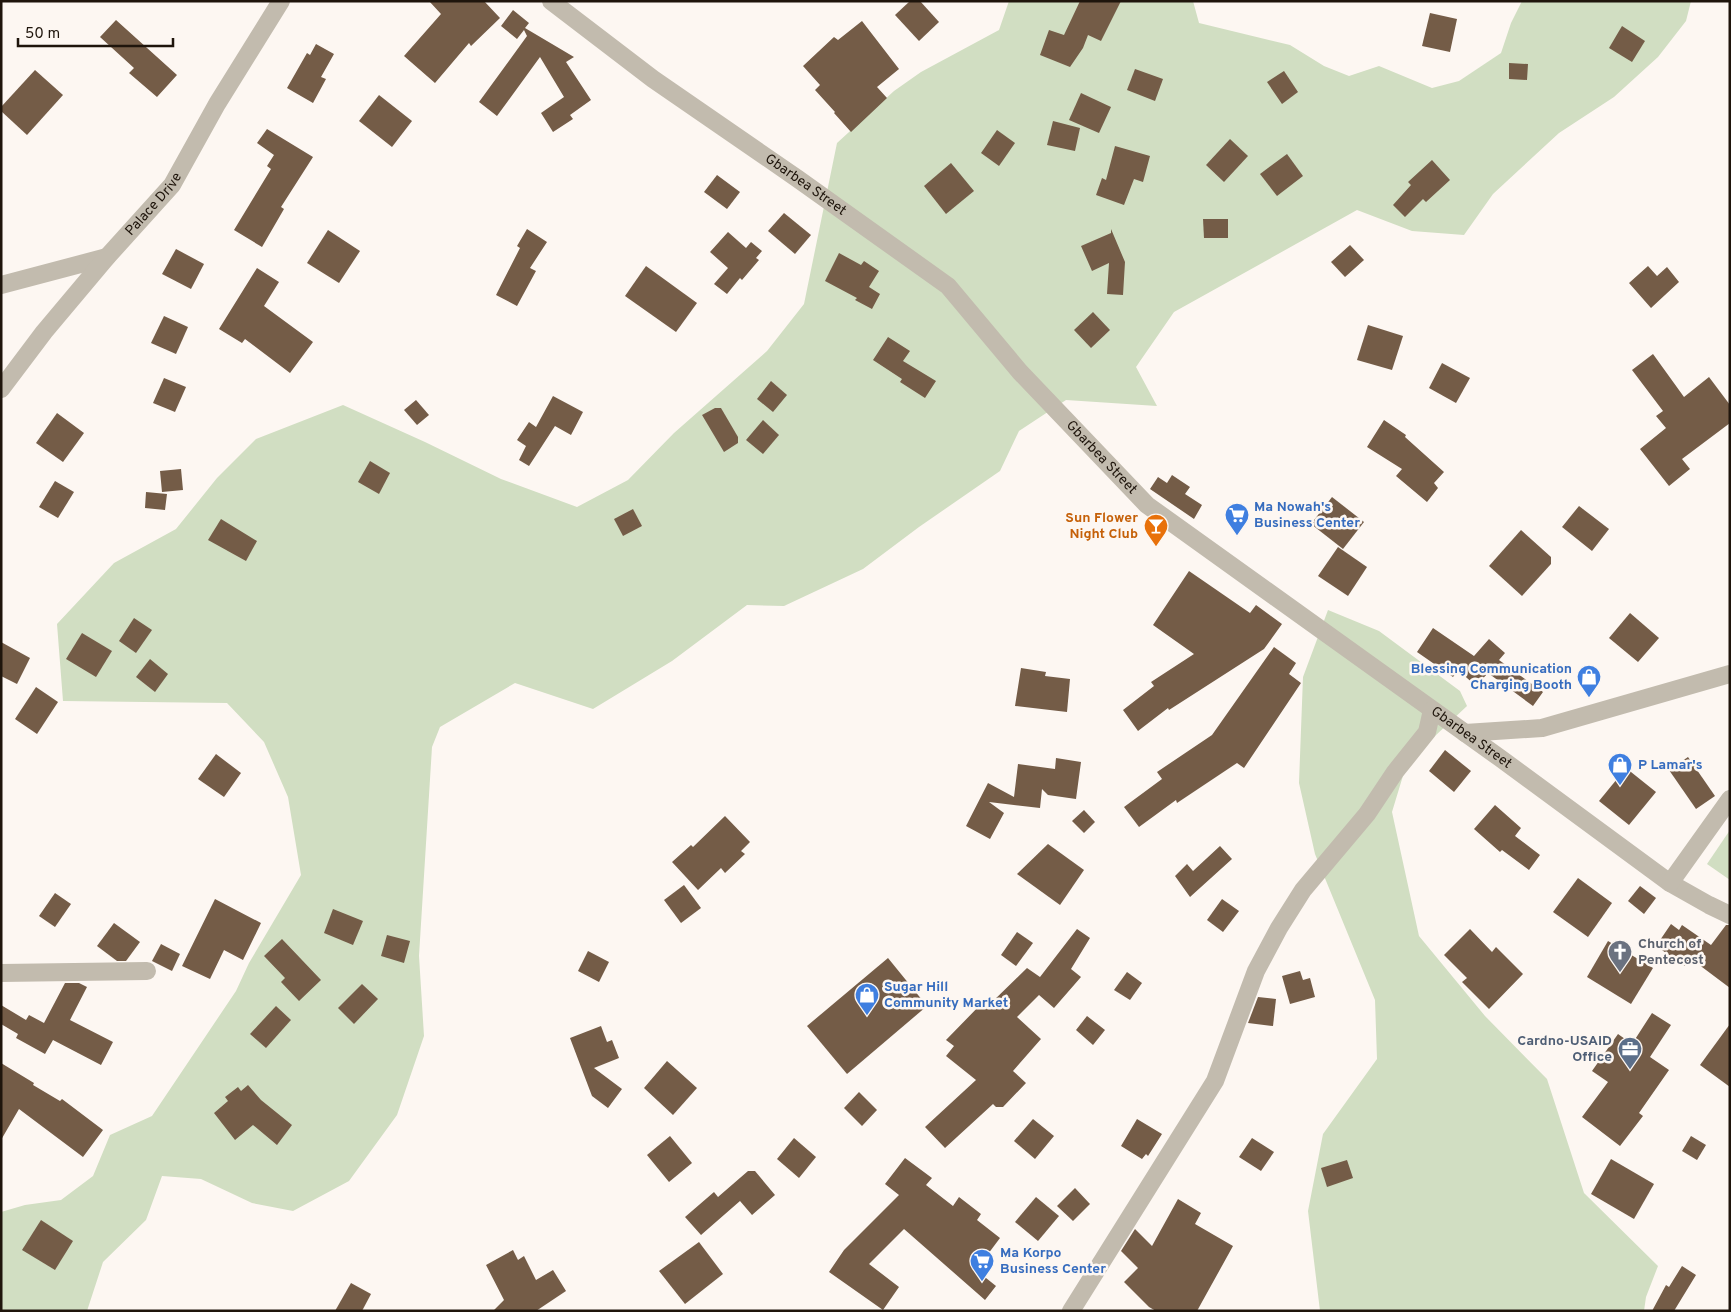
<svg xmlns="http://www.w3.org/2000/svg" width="1731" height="1312" viewBox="0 0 1731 1312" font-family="Overpass,sans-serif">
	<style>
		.green { fill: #d1dec2 }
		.building { fill: #745c47 }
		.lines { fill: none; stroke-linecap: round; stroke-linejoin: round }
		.street { stroke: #c2bbae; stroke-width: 18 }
		.labels { text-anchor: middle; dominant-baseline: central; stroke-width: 5; stroke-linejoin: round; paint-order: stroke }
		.street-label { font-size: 14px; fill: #1f150c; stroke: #fdf7f2 }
		.shop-label { font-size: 14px; font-weight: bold; fill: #366cbe; stroke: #fdf7f2; text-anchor: start }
		.food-label { font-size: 14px; font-weight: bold; fill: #c56008; stroke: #fdf7f2; text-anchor: end }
		.worship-label { font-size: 14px; font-weight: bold; fill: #5b616d; stroke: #fdf7f2; text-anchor: start }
		.service-label { font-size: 14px; font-weight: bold; fill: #4e5e75; stroke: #fdf7f2; text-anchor: end }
	</style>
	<rect width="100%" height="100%" fill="#fdf7f2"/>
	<!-- green -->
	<g class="green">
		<polygon points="1009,1 1193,1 1199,23 1290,45 1324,66 1349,76 1379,66 1432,88 1459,81 1501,53 1511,23 1522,1 1691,1 1686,21 1658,57 1614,97 1559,133 1493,194 1464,235 1412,231 1357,210 1174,312 1136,367 1157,406 1066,400 1019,431 1000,471 919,527 863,569 784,606 747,605 672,661 593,709 515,683 440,727 432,747 419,956 424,1036 397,1115 349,1181 293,1211 252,1203 201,1179 162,1176 146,1220 103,1262 87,1311 1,1311 1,1212 25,1205 61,1200 93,1176 110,1135 152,1116 236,991 249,963 301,875 288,797 264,742 227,703 63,701 57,624 114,563 176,529 217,478 256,439 343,405 425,442 501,479 577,507 628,480 674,433 767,351 804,304 837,143 894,91 921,72 999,30"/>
		<polygon points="1328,610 1379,631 1460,691 1467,706 1435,736 1409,756 1392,812 1419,936 1485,1016 1547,1079 1584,1193 1658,1266 1646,1297 1644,1311 1320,1311 1308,1211 1323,1134 1377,1059 1375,1000 1315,854 1299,783 1303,677"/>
		<polygon points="1730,830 1730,880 1707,864"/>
	</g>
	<!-- building -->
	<g class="building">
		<polygon points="429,1 484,1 500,18 471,46 469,43 435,83 404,56 441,14"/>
		<polygon points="910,1 920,1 939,22 919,41 895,15"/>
		<polygon points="1080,1 1121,1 1101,41 1088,35 1083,48 1070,67 1040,55 1049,30 1064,35"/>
		<polygon points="513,10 529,23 525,28 574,57 566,62 591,100 570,115 573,119 553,132 541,113 564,97 540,57 497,116 479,102 527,36 524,30 517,39 501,26"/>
		<polygon points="1430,13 1457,19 1450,52 1422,46"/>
		<polygon points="116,20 177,75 157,97 129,73 134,68 100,37"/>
		<polygon points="862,21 899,69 877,87 887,98 851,132 834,113 835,112 815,90 820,85 803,66 834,37 838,40"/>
		<polygon points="1622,26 1645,41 1632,62 1609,48"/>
		<polygon points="316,44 334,54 321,77 326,79 313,103 287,88 307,53 310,55"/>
		<polygon points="1509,63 1528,64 1527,80 1509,79"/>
		<polygon points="1135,69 1163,79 1155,101 1127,90"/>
		<polygon points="35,70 63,95 27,135 1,111 1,107"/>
		<polygon points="1284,71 1298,92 1282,104 1267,82"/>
		<polygon points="1081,93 1111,107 1099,133 1069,120"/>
		<polygon points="379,95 412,121 392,147 359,121"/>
		<polygon points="1053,121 1080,128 1075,151 1047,145"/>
		<polygon points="267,129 313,157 281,207 284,209 262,247 234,230 271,169 267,166 274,155 257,143"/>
		<polygon points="997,130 1015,143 999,166 981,153"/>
		<polygon points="1230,139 1248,156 1224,182 1206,165"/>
		<polygon points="1115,146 1150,156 1143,182 1134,179 1124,205 1096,195 1102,178 1106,180"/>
		<polygon points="1287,154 1303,176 1277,196 1260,174"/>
		<polygon points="1432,160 1450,180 1426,202 1423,199 1405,217 1393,205 1411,185 1408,182"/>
		<polygon points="951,163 974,191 946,214 924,186"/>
		<polygon points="717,175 740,192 727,209 704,192"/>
		<polygon points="784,213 811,235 795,254 768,231"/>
		<polygon points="1203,219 1228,219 1228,238 1204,238"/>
		<polygon points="527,229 547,242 530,268 536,271 517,306 496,295 520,248 517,246"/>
		<polygon points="1111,229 1125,262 1123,295 1107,294 1109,263 1092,271 1081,246 1111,233"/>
		<polygon points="328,230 360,251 339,283 307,263"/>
		<polygon points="728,232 746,248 751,242 762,251 756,258 759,260 742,280 740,278 727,294 714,284 728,268 710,252"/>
		<polygon points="1350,245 1364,260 1345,277 1331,262"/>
		<polygon points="176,249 204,264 191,289 162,274"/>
		<polygon points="839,253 861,265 864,261 879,271 869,287 880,294 872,309 855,300 857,298 825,281"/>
		<polygon points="646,266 697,303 676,332 625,296"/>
		<polygon points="1648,266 1657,276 1667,267 1679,282 1651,308 1629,283"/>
		<polygon points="257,268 279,282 264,306 313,342 290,373 245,339 242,343 219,329"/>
		<polygon points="1093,312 1110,330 1091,348 1074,330"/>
		<polygon points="164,316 188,327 176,354 151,343"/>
		<polygon points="1368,325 1403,336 1392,370 1357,360"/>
		<polygon points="888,337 910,351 903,361 936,381 925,398 900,382 902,379 873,360"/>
		<polygon points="1653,354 1684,397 1709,377 1730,405 1730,423 1682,459 1690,469 1669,486 1640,449 1666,428 1656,416 1663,411 1632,370"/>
		<polygon points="1442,363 1470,378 1456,403 1429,388"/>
		<polygon points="164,378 186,387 175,412 153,403"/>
		<polygon points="771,381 787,395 773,412 757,399"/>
		<polygon points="553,396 583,412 571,435 555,426 529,466 519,460 526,446 517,440 529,422 536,427"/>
		<polygon points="416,400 429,415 417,425 404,410"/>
		<polygon points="715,408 721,408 738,437 738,443 724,452 702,415"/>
		<polygon points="57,413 84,433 63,462 36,443"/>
		<polygon points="763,420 779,435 763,454 746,440"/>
		<polygon points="1384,420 1406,435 1405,437 1444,472 1434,483 1438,488 1427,502 1396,476 1402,469 1367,447"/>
		<polygon points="370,461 390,473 379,494 358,482"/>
		<polygon points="181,469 183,490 162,492 160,471"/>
		<polygon points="1172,475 1190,487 1185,494 1202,505 1194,519 1150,489 1158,477 1167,483"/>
		<polygon points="55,481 74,492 58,518 39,507"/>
		<polygon points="146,492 167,494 165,510 145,508"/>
		<polygon points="1332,497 1364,522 1343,549 1311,524"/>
		<polygon points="1579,506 1609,529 1592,551 1562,527"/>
		<polygon points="633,509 642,526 623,536 614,519"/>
		<polygon points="221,519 257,541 246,561 208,540"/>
		<polygon points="1521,530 1551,557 1551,564 1522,596 1489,566"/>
		<polygon points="1338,547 1367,567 1348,596 1318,576"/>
		<polygon points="1189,571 1250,613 1256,605 1282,624 1264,649 1169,710 1168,708 1138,731 1123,710 1154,686 1151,682 1194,654 1153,625"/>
		<polygon points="1630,613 1659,638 1638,662 1609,638"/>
		<polygon points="134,618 152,630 136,653 119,641"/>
		<polygon points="1433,628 1474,656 1489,639 1505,653 1499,660 1543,692 1533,706 1488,673 1476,686 1458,670 1453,677 1417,652"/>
		<polygon points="82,633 112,651 96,677 66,659"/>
		<polygon points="1,642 30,658 17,684 1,676"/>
		<polygon points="1274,647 1296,663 1289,674 1301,683 1244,768 1237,763 1177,803 1176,800 1139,827 1124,807 1162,779 1157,772 1212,735"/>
		<polygon points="150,659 168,674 155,692 136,677"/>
		<polygon points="1021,668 1046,672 1045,676 1070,679 1067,712 1015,706"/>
		<polygon points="36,687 58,702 37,734 15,719"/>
		<polygon points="1445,750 1471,771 1454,792 1429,771"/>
		<polygon points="216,754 241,773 224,797 198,779"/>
		<polygon points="1688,757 1715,796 1696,809 1669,770"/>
		<polygon points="1056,758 1081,762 1076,799 1048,795 1042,789 1040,808 989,802 1004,813 990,839 966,826 988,783 1014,797 1018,764 1055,769"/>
		<polygon points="1626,768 1656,792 1629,825 1599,801"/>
		<polygon points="1495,805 1521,828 1515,836 1540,855 1529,870 1502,850 1500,852 1474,829"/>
		<polygon points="1084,810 1095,822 1084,833 1072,821"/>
		<polygon points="725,816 750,842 741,851 745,854 725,873 721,868 698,890 672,862 691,845 693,847"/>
		<polygon points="1048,844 1084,870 1060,905 1017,874"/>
		<polygon points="1220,846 1232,859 1190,897 1175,876 1187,864 1193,871"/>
		<polygon points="1578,878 1612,903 1588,937 1553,912"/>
		<polygon points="684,885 701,908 681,923 664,900"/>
		<polygon points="1640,886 1656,898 1644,914 1628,901"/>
		<polygon points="55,893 71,904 55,927 39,916"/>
		<polygon points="215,899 261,923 243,960 224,950 210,979 182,966"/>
		<polygon points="1222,899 1239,911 1223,932 1207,920"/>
		<polygon points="333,909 363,921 353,945 324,933"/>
		<polygon points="114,923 140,942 126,961 117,961 97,946"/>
		<polygon points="1671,924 1679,930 1682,925 1711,945 1726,925 1730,925 1730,988 1690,958 1685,966 1656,946"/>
		<polygon points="1077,929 1090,938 1071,969 1081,977 1054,1008 1039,995 1017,1017 1041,1039 1013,1071 1026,1083 1003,1107 996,1107 993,1104 945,1148 925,1127 976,1080 946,1056 954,1046 946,1040 984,1001 988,1006 1027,968 1040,977"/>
		<polygon points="1470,929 1492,952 1496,947 1523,974 1489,1009 1462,982 1467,978 1444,955"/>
		<polygon points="1017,932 1033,943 1016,966 1001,955"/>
		<polygon points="387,935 410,941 404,963 381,956"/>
		<polygon points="282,939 321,980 299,1001 281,982 285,978 264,956"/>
		<polygon points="1608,941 1653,968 1631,1004 1587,977"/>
		<polygon points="161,944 180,954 172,971 152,961"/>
		<polygon points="588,951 609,962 599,982 578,971"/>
		<polygon points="888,958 927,1006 847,1074 807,1026"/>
		<polygon points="1300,971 1303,980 1310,978 1315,997 1290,1004 1282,976"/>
		<polygon points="1127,972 1142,983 1130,1000 1114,990"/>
		<polygon points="65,983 79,983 87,987 70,1020 113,1042 101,1065 53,1040 45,1054 16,1038 18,1034 1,1024 1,1005 26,1020 29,1015 44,1023"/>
		<polygon points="362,984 378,999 354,1024 338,1008"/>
		<polygon points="1258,997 1276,999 1273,1026 1248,1023"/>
		<polygon points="276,1006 291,1020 266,1048 250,1034"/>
		<polygon points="1652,1013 1671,1025 1650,1057 1669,1070 1639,1113 1643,1116 1620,1146 1582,1117 1608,1082 1592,1071 1618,1034 1632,1044"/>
		<polygon points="1087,1016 1105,1030 1093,1045 1076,1030"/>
		<polygon points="1730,1024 1730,1087 1700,1065"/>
		<polygon points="601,1026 607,1042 612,1040 619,1058 594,1068 622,1089 608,1108 592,1096 570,1038"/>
		<polygon points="667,1061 697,1088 673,1115 644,1088"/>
		<polygon points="1,1063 34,1083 33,1085 60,1101 62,1099 103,1130 83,1157 19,1109 1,1140"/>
		<polygon points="248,1085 261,1100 292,1125 277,1145 253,1125 235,1140 214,1113 228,1101 225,1097 238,1087 241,1091"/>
		<polygon points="859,1092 877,1110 862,1126 844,1108"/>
		<polygon points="1033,1119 1054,1136 1035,1159 1014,1141"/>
		<polygon points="1137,1119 1162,1134 1148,1156 1146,1154 1142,1159 1121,1146"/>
		<polygon points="670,1136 692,1163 669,1182 647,1155"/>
		<polygon points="1691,1136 1706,1145 1697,1160 1682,1151"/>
		<polygon points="794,1138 816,1157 799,1178 777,1159"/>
		<polygon points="1252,1138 1274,1152 1261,1171 1239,1157"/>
		<polygon points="905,1158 932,1178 926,1185 953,1206 959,1197 981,1214 977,1220 1000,1238 976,1270 996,1286 985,1300 904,1229 869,1264 899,1287 883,1310 829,1272 844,1250 899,1195 885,1184"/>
		<polygon points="1611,1159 1654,1184 1634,1219 1591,1194"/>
		<polygon points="1347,1160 1353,1178 1327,1187 1321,1168"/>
		<polygon points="748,1171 755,1171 775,1195 752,1215 740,1201 701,1235 685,1217 714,1192 718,1197"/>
		<polygon points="1075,1188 1090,1204 1073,1221 1057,1206"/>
		<polygon points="1036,1197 1059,1216 1038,1241 1015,1222"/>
		<polygon points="1178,1199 1201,1213 1195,1224 1233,1246 1197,1311 1156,1311 1149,1307 1124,1282 1138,1268 1121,1251 1135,1229 1152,1246"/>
		<polygon points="41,1220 73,1241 55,1270 22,1250"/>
		<polygon points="699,1242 723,1274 685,1304 659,1271"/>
		<polygon points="513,1250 518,1260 524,1256 536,1280 553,1270 566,1291 536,1311 493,1311 504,1300 486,1265"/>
		<polygon points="1682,1266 1696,1275 1674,1311 1652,1311 1666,1285 1669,1287"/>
		<polygon points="351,1283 371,1294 362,1311 335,1311"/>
	</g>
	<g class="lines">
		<!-- street -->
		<g class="street">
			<path id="s1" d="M 551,1 L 653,79 L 798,179 L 948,286 L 1020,372 L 1147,505 L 1500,758 L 1670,883 L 1709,905 L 1730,915"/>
			<polyline points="1,285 107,257"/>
			<path id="s2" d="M 1,389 L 44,332 L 107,257 L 172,185 L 217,104 L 281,1"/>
			<polyline points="1465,733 1542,728 1730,674"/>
			<polyline points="1670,883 1730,799"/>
			<polyline points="1,973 147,971"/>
			<polyline points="1071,1311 1215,1081 1256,971 1279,928 1303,890 1367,814 1395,772 1427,732 1432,710"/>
		</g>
	</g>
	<!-- icons -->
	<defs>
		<symbol id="supermarket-pin" viewBox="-11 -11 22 30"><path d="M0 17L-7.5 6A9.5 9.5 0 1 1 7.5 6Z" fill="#3f7fe0" stroke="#fdf7f2"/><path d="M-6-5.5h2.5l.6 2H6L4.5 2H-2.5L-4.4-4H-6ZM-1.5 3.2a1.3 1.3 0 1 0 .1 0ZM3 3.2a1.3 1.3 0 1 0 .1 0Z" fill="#fff"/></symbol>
		<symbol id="bar-pin" viewBox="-11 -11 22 30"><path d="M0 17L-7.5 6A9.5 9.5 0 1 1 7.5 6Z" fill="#e8710a" stroke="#fdf7f2"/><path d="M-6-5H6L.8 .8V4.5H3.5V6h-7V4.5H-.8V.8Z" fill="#fff"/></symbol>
		<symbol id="shop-pin" viewBox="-11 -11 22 30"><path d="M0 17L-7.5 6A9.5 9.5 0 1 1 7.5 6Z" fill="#3f7fe0" stroke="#fdf7f2"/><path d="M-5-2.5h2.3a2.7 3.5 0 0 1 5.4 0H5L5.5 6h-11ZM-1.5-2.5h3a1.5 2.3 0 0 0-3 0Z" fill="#fff"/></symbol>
		<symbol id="church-pin" viewBox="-11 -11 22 30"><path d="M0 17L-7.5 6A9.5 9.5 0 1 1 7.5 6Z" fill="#6b7280" stroke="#fdf7f2"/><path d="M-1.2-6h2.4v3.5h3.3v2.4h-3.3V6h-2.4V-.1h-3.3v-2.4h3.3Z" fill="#fff"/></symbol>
		<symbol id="office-pin" viewBox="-11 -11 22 30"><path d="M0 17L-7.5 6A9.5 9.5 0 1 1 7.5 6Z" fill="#5c6f8a" stroke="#fdf7f2"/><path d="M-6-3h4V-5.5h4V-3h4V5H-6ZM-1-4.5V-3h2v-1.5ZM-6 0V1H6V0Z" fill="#fff"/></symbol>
	</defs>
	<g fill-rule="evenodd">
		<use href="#supermarket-pin" x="1223" y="501" width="28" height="38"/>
		<use href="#bar-pin" x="1142" y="512" width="28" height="38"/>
		<use href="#shop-pin" x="1575" y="663" width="28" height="38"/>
		<use href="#shop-pin" x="1606" y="751" width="28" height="38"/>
		<use href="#church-pin" x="1606" y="938" width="28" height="38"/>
		<use href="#shop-pin" x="853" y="981" width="28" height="38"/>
		<use href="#office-pin" x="1616" y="1035" width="28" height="38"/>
		<use href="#supermarket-pin" x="968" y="1247" width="28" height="38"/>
	</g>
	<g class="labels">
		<!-- street labels -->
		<g class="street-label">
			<text stroke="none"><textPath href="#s1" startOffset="314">Gbarbea Street</textPath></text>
			<text stroke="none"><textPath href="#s2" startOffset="240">Palace Drive</textPath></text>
			<text stroke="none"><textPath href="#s1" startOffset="719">Gbarbea Street</textPath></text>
			<text stroke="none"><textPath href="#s1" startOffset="1184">Gbarbea Street</textPath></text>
		</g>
		<!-- shop labels -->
		<g class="shop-label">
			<text x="1254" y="507">Ma Nowah's<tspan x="1254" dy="16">Business Center</tspan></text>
			<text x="1572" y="669" text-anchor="end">Blessing Communication<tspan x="1572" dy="16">Charging Booth</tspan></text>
			<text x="1638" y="765">P Lamar's</text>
			<text x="884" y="987">Sugar Hill<tspan x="884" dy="16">Community Market</tspan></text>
			<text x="1000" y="1253">Ma Korpo<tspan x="1000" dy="16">Business Center</tspan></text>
		</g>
		<!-- food labels -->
		<g class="food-label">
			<text x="1138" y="518">Sun Flower<tspan x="1138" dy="16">Night Club</tspan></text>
		</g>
		<!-- worship labels -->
		<g class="worship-label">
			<text x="1638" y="944">Church of<tspan x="1638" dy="16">Pentecost</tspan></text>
		</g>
		<!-- service labels -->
		<g class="service-label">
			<text x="1612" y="1041">Cardno-USAID<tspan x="1612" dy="16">Office</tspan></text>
		</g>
	</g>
	<!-- border -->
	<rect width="1731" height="1312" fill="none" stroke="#1f150c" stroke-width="5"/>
	<!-- scale -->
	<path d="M18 38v8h155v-8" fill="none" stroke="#1f150c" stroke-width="2.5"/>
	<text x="25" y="38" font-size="15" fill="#1f150c" stroke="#fdf7f2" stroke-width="4" paint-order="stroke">50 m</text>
</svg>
